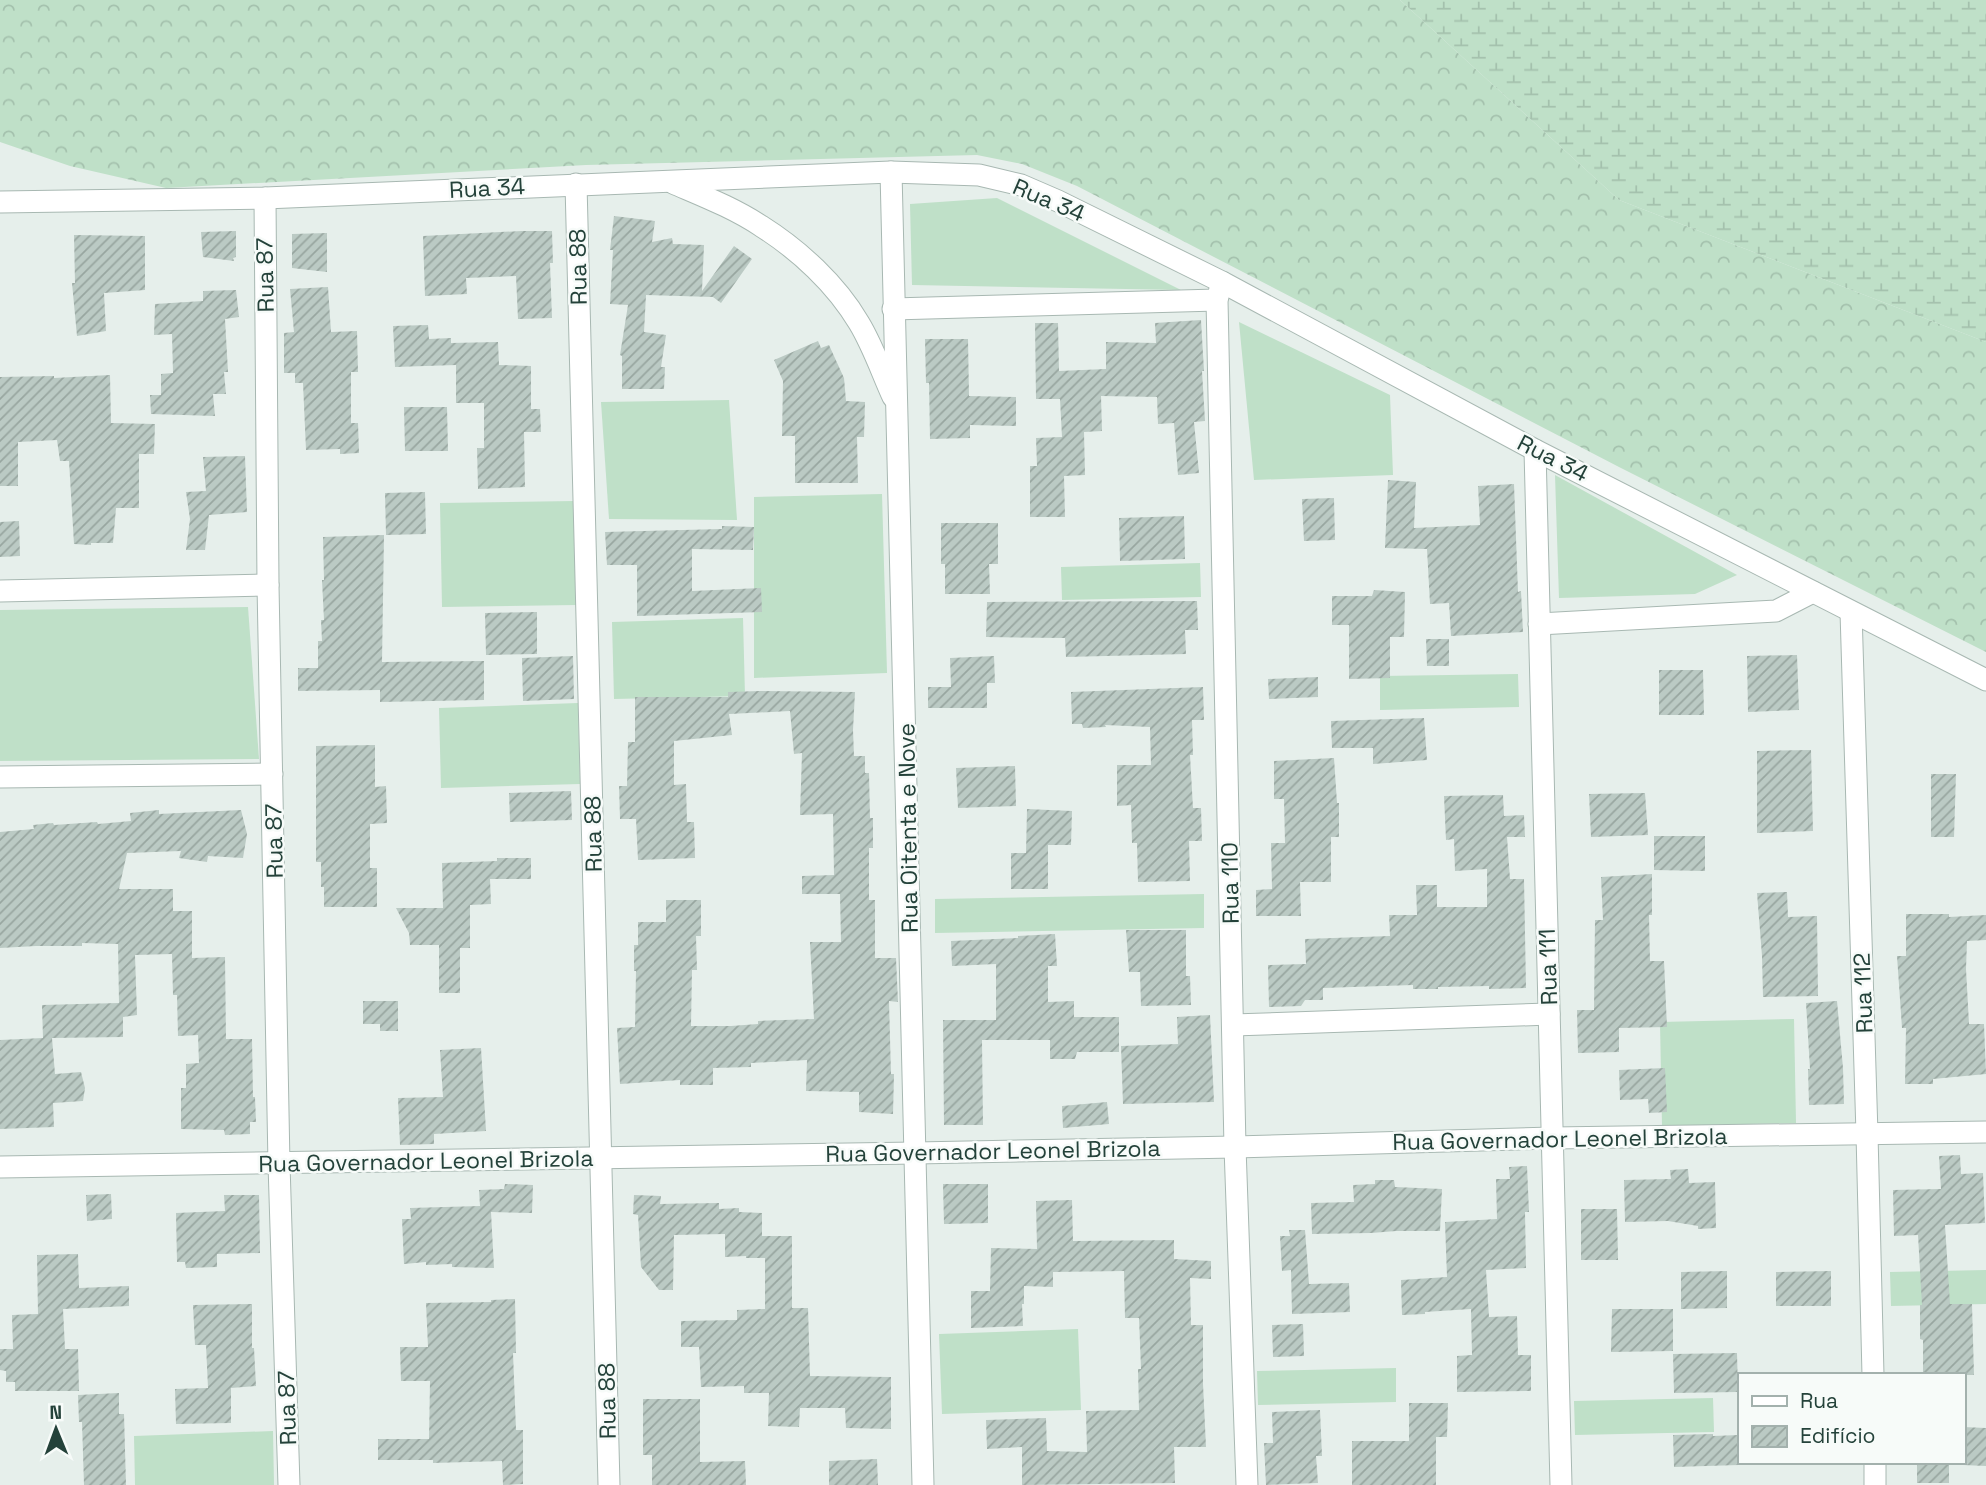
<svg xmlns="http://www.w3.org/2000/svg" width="1986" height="1485" viewBox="0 0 1986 1485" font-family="'Space Grotesk',sans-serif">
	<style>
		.grass { fill: #bfe0c8 }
		.forest { fill: url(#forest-crowns) }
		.wetland { fill: url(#wetland-marsh) }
		.building { fill: url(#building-hatch) }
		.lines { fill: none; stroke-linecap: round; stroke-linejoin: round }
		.minor-casing { stroke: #a8b8b2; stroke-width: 23 }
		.minor { stroke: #fff; stroke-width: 21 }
		.labels { text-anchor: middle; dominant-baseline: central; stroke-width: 5; stroke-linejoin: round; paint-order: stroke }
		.street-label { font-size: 23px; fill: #24423a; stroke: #f7fbf9 }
	</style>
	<defs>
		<pattern id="forest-crowns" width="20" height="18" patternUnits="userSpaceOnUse" patternTransform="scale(1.75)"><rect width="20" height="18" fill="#bfe0c8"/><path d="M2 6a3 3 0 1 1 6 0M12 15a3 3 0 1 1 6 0" fill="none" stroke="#a4c1ad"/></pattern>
		<pattern id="wetland-marsh" width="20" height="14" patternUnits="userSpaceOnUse" patternTransform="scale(1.75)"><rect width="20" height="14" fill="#bfe0c8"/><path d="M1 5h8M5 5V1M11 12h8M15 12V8" fill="none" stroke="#a4c1ad"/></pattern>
		<pattern id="building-hatch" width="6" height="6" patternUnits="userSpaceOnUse" patternTransform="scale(1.75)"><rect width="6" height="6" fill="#bbcac4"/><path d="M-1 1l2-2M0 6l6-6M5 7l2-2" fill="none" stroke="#98a6a0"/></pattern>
	</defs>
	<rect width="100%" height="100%" fill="#e6efeb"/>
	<!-- grass -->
	<g class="grass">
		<polygon points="997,198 1181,290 912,285 910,204"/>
		<polygon points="1239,322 1390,395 1393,475 1254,480"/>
		<polygon points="729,400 737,520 609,519 601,402"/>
		<polygon points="1555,475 1737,575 1695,594 1559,598"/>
		<polygon points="882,494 887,673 754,678 754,497"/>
		<polygon points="574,501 576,605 442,607 440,503"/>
		<polygon points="1200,563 1201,597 1062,600 1061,567"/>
		<polygon points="248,607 259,759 0,761 0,610"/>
		<polygon points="743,618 745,696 614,699 612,622"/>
		<polygon points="1518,674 1519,707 1380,710 1380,676"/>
		<polygon points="578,703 580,784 441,788 439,708"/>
		<polygon points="1204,894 1204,928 935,933 935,899"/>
		<polygon points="1794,1019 1796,1123 1662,1126 1660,1022"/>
		<polygon points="1986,1270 1986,1304 1891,1306 1890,1272"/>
		<polygon points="1078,1329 1081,1410 942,1414 939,1334"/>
		<polygon points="1396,1368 1396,1402 1258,1405 1257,1371"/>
		<polygon points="1713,1398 1714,1432 1575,1435 1574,1401"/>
		<polygon points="273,1431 274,1485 135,1485 134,1436"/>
	</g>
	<!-- forest -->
	<polygon class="forest" points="0,0 1400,0 1619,200 1986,342 1986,652 1619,467 1077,186 1022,164 977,155 586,165 166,188 70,166 0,142"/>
	<!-- wetland -->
	<polygon class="wetland" points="1400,0 1986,0 1986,342 1619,200"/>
	<!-- building -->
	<g class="building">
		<polygon points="614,216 655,221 652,242 672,238 673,244 704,245 702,291 734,246 752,259 721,303 713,297 646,295 644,332 666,335 661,367 665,367 664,389 622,389 622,356 620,355 628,305 610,304 613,250 610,250"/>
		<polygon points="236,231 236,257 233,258 234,261 203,257 201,232"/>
		<polygon points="522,231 552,231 553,263 550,263 552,318 518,319 516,276 466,278 467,294 425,296 423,236"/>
		<polygon points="327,233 327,272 292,268 292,234"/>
		<polygon points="74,235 145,236 145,290 104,293 106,331 77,336 72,283 75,283"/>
		<polygon points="328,287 331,332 357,331 358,372 351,372 351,423 358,423 359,453 340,454 340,449 306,450 303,383 295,383 295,373 284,373 284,333 294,332 290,289"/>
		<polygon points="236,290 239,317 225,319 228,372 224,372 226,394 213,394 215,416 151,414 150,395 161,395 161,374 173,373 172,334 154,335 155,304 203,301 203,291"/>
		<polygon points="1201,320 1204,371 1202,371 1205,421 1194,422 1199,473 1178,475 1174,423 1158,424 1157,397 1101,396 1102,431 1084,432 1085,475 1064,476 1065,517 1030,517 1030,466 1037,466 1036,438 1062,437 1060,399 1036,399 1035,323 1058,323 1059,371 1106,369 1106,342 1156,343 1155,323"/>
		<polygon points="428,325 429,339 451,338 451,343 498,342 499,365 531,366 531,409 540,409 541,432 524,432 525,487 478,489 477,448 484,448 484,403 456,403 456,365 395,367 393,326"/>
		<polygon points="925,339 968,339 969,396 1016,397 1016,426 970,425 970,438 930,439 929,383 926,383"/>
		<polygon points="818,341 821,348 829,345 844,378 846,401 865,402 864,437 857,437 858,483 795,483 795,436 782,436 783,381 774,360"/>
		<polygon points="110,375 111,423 155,424 154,454 139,454 139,508 116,508 113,543 91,543 91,545 74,544 69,461 60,461 57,440 18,442 18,486 0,486 0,377 54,376 54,378"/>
		<polygon points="404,407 447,407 448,451 405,451"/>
		<polygon points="245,456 247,512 209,515 205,550 186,550 190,519 186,492 206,491 203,457"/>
		<polygon points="1388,480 1416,482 1414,528 1480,525 1478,486 1514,484 1518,592 1521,591 1523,632 1451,636 1449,603 1430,604 1427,549 1385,548"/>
		<polygon points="425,492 426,534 386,535 385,493"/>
		<polygon points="1334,498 1335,540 1304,541 1302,499"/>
		<polygon points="1184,516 1185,559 1120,561 1119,518"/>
		<polygon points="19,521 20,556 0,557 0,522"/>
		<polygon points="941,523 998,523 998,564 989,564 990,594 945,594 945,564 941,564"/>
		<polygon points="722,526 754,527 753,550 692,549 692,591 761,588 762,612 637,616 637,565 607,565 605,532 722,529"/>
		<polygon points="384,535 382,662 484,661 484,700 380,702 380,690 298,691 298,668 318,668 318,641 322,641 321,620 324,620 322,580 324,580 323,537"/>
		<polygon points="1374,590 1405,592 1404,637 1390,637 1390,678 1349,679 1349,625 1332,625 1332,596 1372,596"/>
		<polygon points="1197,601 1198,630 1185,630 1186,654 1066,657 1065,638 986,637 987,602"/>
		<polygon points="537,612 537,654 486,655 485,613"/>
		<polygon points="1426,639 1449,639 1449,666 1427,666"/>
		<polygon points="1797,655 1799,710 1748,712 1747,656"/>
		<polygon points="573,656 574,699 523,701 522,658"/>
		<polygon points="994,656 995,683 987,683 987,708 928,708 928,687 951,687 950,658"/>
		<polygon points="1659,670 1703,670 1704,715 1659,715"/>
		<polygon points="1318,677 1318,697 1269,699 1268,679"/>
		<polygon points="1203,687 1204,720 1192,720 1193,755 1190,755 1193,808 1201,808 1202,841 1189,841 1190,881 1138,882 1137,843 1132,843 1131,805 1117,806 1117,765 1151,765 1150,727 1105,725 1106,727 1083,728 1082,724 1072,724 1071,692"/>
		<polygon points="760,691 855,692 853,730 854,756 865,756 865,773 869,773 870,818 873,818 873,848 869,848 869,900 875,900 875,958 896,958 898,1002 889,1001 891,1074 894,1074 893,1114 859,1112 859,1092 806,1091 807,1060 751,1063 751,1067 713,1068 713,1085 680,1085 680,1080 620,1084 617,1028 635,1027 636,971 634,971 634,945 638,945 638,922 666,922 666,900 701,900 701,936 696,936 697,970 692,970 691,1026 731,1026 758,1024 758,1021 814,1019 810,942 841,942 840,894 802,894 802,876 834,875 833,814 800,815 802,753 794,754 790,711 729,714 732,735 674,741 674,785 686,784 687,822 694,822 695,858 638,860 636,819 620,819 619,786 627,786 628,742 635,742 635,697 728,697 728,692"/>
		<polygon points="1424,718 1427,760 1373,764 1373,748 1332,748 1331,721"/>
		<polygon points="375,745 375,787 386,786 387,823 370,824 370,868 377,868 377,907 324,907 324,887 321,887 321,862 316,862 316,746"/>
		<polygon points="1811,750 1813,831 1757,833 1757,751"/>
		<polygon points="1334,758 1337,803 1339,803 1339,837 1331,837 1331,882 1300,882 1301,916 1256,916 1256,890 1272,889 1271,843 1285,843 1284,799 1274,799 1274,761"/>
		<polygon points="1015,766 1016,806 958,808 956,768"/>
		<polygon points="1931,774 1956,774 1954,837 1931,837"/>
		<polygon points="571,791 572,820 510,822 509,793"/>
		<polygon points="1645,793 1648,835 1591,837 1589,794"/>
		<polygon points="1503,795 1504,816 1524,815 1525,837 1507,837 1510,879 1524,879 1526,988 1489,989 1489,986 1438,987 1438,989 1413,989 1413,985 1323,988 1323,1000 1305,1000 1301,1006 1269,1007 1268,965 1306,964 1305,939 1390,936 1389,915 1417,915 1416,885 1437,885 1437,907 1487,907 1487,869 1455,871 1454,839 1446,840 1444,796"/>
		<polygon points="1027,809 1072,811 1071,845 1048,845 1048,889 1011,889 1011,853 1026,853"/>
		<polygon points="159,810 159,814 241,810 247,834 243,858 208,856 207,862 179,858 181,851 127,853 119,889 173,889 173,911 192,911 192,958 225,957 226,1039 252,1039 253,1097 255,1097 256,1122 250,1122 250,1134 225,1135 224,1130 181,1129 181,1088 186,1088 186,1064 199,1063 198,1035 178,1036 177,995 173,995 172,954 135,955 137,1015 123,1017 123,1037 52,1038 55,1074 81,1072 85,1088 83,1101 53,1103 54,1127 0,1129 0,1040 43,1038 42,1005 119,1003 118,944 82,943 82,946 36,946 0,948 0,832 34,829 33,825 53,823 54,825 97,822 98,824 131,821 130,813"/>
		<polygon points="1654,836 1705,836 1705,871 1654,870"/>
		<polygon points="497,858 531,858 531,879 490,879 491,904 470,905 470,948 460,948 460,993 439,993 439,945 410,945 409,933 396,908 443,908 442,863 497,861"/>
		<polygon points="1652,874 1652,915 1649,915 1650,961 1664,961 1667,1027 1619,1028 1619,1052 1578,1053 1577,1010 1594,1010 1595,920 1603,920 1601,877"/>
		<polygon points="1787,892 1788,917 1817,916 1818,996 1763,997 1762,956 1757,893"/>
		<polygon points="1906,914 1949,914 1949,917 1986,915 1986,940 1967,941 1966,969 1969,1024 1984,1024 1986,1074 1933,1079 1933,1084 1905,1084 1906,1028 1902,1028 1897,956 1906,956"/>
		<polygon points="1126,930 1186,930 1186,976 1190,976 1191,1005 1141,1006 1140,972 1129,972"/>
		<polygon points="1055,934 1057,966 1048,966 1048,1002 1074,1001 1074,1017 1119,1017 1119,1052 1077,1052 1075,1059 1050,1059 1050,1040 982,1040 983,1125 944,1125 943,1020 996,1020 996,964 952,966 951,941 1018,938 1018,936"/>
		<polygon points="363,1001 398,1001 398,1031 380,1031 380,1024 363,1024"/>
		<polygon points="1837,1001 1843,1068 1844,1104 1809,1105 1808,1069 1810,1069 1806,1003"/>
		<polygon points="1210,1015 1214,1102 1123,1104 1121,1046 1178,1044 1177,1017"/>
		<polygon points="481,1048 486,1131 434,1134 434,1144 400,1145 398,1098 443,1097 440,1050"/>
		<polygon points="1665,1068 1667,1112 1649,1113 1648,1099 1620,1100 1619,1070"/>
		<polygon points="1107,1102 1109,1124 1063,1128 1062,1106"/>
		<polygon points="1960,1155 1961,1174 1983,1173 1985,1223 1945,1225 1950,1304 1972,1304 1974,1375 1923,1375 1923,1340 1920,1339 1920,1305 1922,1305 1918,1235 1894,1236 1893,1190 1941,1189 1939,1156"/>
		<polygon points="1527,1166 1529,1212 1525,1212 1526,1268 1486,1270 1489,1317 1517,1316 1518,1355 1531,1355 1531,1391 1457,1392 1457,1356 1472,1355 1471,1309 1425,1312 1425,1314 1402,1315 1401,1280 1447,1277 1445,1222 1497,1219 1496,1179 1510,1179 1509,1167"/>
		<polygon points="1688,1169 1689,1183 1715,1182 1716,1228 1698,1229 1698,1226 1668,1221 1625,1222 1624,1180 1671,1179 1670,1170"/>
		<polygon points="1375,1180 1394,1180 1395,1187 1442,1189 1440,1231 1396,1231 1371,1233 1312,1234 1311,1203 1354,1202 1353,1185 1375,1184"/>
		<polygon points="505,1184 533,1185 532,1213 491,1212 494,1268 452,1267 452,1264 426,1265 426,1262 404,1264 402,1219 411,1219 410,1208 480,1206 479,1190 504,1189"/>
		<polygon points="943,1184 988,1184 988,1223 944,1224"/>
		<polygon points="111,1194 112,1219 87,1221 86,1195"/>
		<polygon points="224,1195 259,1195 260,1253 217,1254 217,1267 186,1268 185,1262 177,1262 176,1213 225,1211"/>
		<polygon points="634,1195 661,1196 660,1204 719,1203 719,1209 739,1208 739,1212 762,1213 762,1236 792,1236 792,1308 808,1308 810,1376 891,1377 891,1429 846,1428 845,1408 800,1408 799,1427 768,1426 769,1393 744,1393 744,1386 701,1387 699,1347 681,1347 681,1321 737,1320 737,1310 765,1309 765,1258 746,1258 746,1256 725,1257 725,1234 674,1235 673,1290 659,1290 641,1267 638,1215 633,1214"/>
		<polygon points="1072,1200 1073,1241 1174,1240 1174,1259 1211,1261 1211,1279 1190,1278 1191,1325 1203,1325 1203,1384 1206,1447 1174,1447 1175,1483 1022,1485 1022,1447 987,1449 986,1420 1046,1418 1047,1451 1087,1452 1086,1411 1139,1410 1138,1369 1141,1369 1139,1318 1125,1318 1124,1271 1053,1272 1053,1287 1024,1286 1024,1304 1022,1304 1023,1326 971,1328 971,1291 990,1291 991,1248 1037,1249 1036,1201"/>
		<polygon points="1581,1209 1617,1209 1618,1260 1581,1260"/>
		<polygon points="1289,1230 1305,1230 1309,1284 1349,1283 1350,1312 1292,1314 1291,1270 1282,1271 1280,1236 1290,1236"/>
		<polygon points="78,1254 79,1288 129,1286 129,1306 63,1309 65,1349 78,1349 79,1391 15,1391 15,1382 6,1382 6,1371 0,1370 0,1349 13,1349 12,1315 38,1314 37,1255"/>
		<polygon points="1727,1271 1727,1308 1681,1309 1681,1272"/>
		<polygon points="1831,1271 1831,1306 1776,1306 1776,1272"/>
		<polygon points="515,1299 516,1353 513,1353 516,1430 523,1430 523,1484 503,1485 502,1461 433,1463 433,1460 378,1460 378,1439 429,1439 430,1381 401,1381 400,1347 428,1347 426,1303 491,1302 491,1300"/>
		<polygon points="252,1304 252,1348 254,1348 256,1386 231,1388 231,1423 176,1424 175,1389 208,1388 206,1345 195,1345 193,1305"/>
		<polygon points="1612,1309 1673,1309 1673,1351 1611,1352"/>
		<polygon points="1303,1324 1304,1356 1273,1357 1272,1325"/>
		<polygon points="1737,1353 1738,1392 1674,1393 1673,1354"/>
		<polygon points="119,1393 119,1414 124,1414 126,1485 84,1485 82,1422 79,1422 78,1395"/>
		<polygon points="643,1399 700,1399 700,1462 745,1461 746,1485 652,1485 652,1455 643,1455"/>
		<polygon points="1409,1403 1448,1403 1447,1437 1436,1437 1436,1485 1352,1485 1352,1441 1409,1441"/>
		<polygon points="1320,1410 1322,1456 1316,1456 1318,1483 1266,1485 1264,1443 1273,1443 1272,1412"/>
		<polygon points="1963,1427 1986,1428 1986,1466 1963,1465"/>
		<polygon points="1713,1434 1713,1436 1739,1435 1739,1465 1674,1467 1673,1435"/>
		<polygon points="877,1459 878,1485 829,1485 829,1461"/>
		<rect x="1917" y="1462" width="32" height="21"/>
	</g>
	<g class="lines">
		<defs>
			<g id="minor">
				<polyline points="891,172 923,1485"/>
				<path d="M 673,183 C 703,196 734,208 761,226 C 799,250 836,284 859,323 C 873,346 882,373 893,397"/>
				<polyline points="576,184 609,1485"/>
				<polyline points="265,198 268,585 279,1164 289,1485"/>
				<polyline points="0,202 265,198 891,172 979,175 1021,185 1058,201 1222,282 1535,450 1986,680"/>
				<polyline points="1222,282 1217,300 1235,1147 1247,1485"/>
				<polyline points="893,309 1217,300"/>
				<polyline points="1535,450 1561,1485"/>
				<polyline points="0,591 268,585"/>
				<polyline points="1851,612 1867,1134 1873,1375"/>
				<polyline points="1539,624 1776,611 1813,592"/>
				<polyline points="0,777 272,774"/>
				<polyline points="1233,1025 1549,1014"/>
				<polyline points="0,1167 916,1153 1235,1147 1553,1138 1986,1132"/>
				<polyline points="1875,1462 1875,1485"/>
			</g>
		</defs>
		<!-- minor casing -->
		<use href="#minor" class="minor-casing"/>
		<!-- minor -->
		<use href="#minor" class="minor"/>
	</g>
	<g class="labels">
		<!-- street labels -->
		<g class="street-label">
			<text transform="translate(487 188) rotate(-3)">Rua 34</text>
			<text transform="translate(1049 200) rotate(23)">Rua 34</text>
			<text transform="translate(578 267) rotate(-91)">Rua 88</text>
			<text transform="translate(265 275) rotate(-91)">Rua 87</text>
			<text transform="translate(1553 458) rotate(27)">Rua 34</text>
			<text transform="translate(908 828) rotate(-91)">Rua Oitenta e Nove</text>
			<text transform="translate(593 834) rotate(-91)">Rua 88</text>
			<text transform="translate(274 841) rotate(-91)">Rua 87</text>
			<text transform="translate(1230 883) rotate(-91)">Rua 110</text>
			<text transform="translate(1548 967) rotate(-92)">Rua 111</text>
			<text transform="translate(1863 993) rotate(-92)">Rua 112</text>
			<text transform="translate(1560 1139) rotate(-1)">Rua Governador Leonel Brizola</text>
			<text transform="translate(993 1151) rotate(-1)">Rua Governador Leonel Brizola</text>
			<text transform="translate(426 1161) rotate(-1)">Rua Governador Leonel Brizola</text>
			<text transform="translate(607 1401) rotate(-91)">Rua 88</text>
			<text transform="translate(287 1408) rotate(-92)">Rua 87</text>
		</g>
	</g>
	<!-- legend -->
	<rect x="1738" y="1373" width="228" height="91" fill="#f7fbf9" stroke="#a3b1ad" stroke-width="2"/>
	<rect x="1752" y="1396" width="35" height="10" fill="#ffffff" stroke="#a3b1ad" stroke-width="2"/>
	<text x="1800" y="1408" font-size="21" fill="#24423a">Rua</text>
	<rect x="1752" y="1426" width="35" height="21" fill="url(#building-hatch)" stroke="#a3b1ad" stroke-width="2"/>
	<text x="1800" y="1443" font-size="21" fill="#24423a">Edifício</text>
	<!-- north arrow -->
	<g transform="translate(56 1429) rotate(359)" stroke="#f7fbf9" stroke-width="5" paint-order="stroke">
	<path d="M0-5L12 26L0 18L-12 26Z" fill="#24423a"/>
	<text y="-10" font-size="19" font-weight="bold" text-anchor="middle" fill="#24423a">N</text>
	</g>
</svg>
